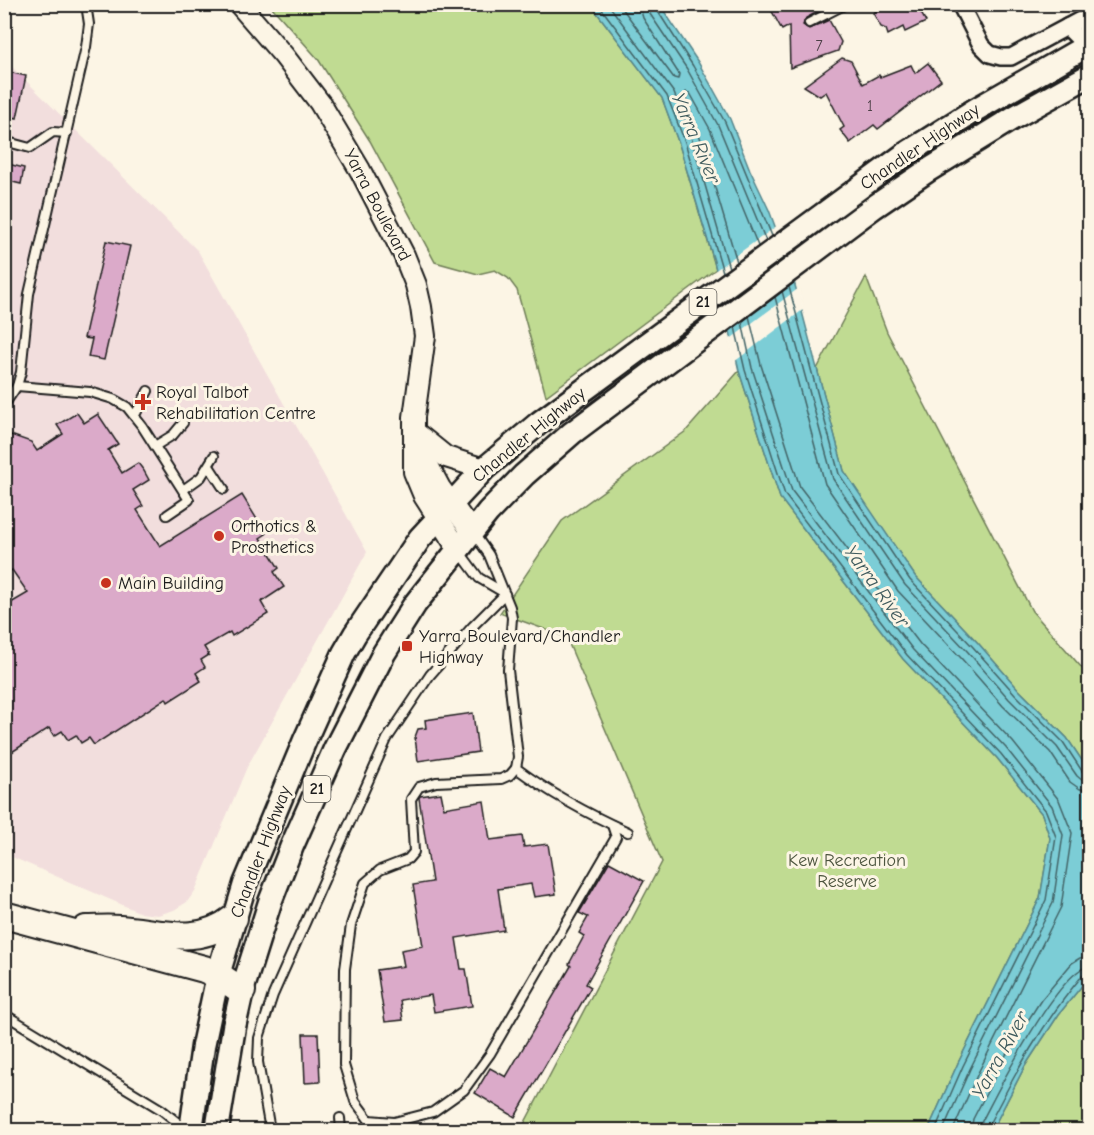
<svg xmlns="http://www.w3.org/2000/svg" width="1094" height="1135" viewBox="0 0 1094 1135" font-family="'Comic Neue',sans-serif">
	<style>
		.built { fill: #f2dedd }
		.green { fill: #c0db92; stroke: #6e7c57; stroke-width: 1.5 }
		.water { fill: #7ccdd6; stroke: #56868c; stroke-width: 1.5 }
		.pier { fill: #fcf5e5 }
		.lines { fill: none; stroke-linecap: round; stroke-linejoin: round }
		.shore { stroke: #426366; stroke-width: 1.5 }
		.building { fill: #dbaac9; stroke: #1c1c1c; stroke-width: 1.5 }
		.lane-casing { stroke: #1c1c1c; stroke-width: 12 }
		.street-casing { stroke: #1c1c1c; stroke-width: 20 }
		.secondary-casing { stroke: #1c1c1c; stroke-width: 24 }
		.primary-casing { stroke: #1c1c1c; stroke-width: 27 }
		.highway-casing { stroke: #1c1c1c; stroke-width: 30 }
		.lane { stroke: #fcf5e5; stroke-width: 8 }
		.street { stroke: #fcf5e5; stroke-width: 15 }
		.secondary { stroke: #fcf5e5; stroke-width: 20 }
		.primary { stroke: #fcf5e5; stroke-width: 22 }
		.highway { stroke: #fcf5e5; stroke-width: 26 }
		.poi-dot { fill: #c8321e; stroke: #fcf5e5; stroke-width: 2 }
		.labels { text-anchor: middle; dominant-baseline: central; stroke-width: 6; stroke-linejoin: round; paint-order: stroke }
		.number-label { font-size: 15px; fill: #4c4047 }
		.shield { fill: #fcf5e5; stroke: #5f5d58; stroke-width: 1.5 }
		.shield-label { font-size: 16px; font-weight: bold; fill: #1c1c1c }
		.street-label { font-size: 18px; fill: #1c1c1c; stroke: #fcf5e5 }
		.poi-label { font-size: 18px; fill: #1c1c1c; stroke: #fcf5e5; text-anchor: start }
		.park-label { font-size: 18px; fill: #4d553f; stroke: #fcf5e5 }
		.water-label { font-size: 20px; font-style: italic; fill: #3e5a5d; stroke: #fcf5e5 }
	</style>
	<rect width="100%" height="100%" fill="#fcf5e5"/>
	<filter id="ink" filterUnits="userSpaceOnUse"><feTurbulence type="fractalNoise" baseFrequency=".0167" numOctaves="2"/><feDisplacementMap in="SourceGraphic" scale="12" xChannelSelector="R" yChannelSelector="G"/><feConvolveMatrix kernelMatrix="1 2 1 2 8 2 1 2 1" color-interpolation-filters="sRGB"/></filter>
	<g filter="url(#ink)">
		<!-- built -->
		<polygon class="built" points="4,59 198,251 367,552 247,767 195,891 187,902 174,910 158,915 141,913 5,854"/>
		<!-- green -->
		<g class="green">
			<polygon points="270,5 591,5 662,98 679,144 716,269 546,396 517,290 508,278 495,270 478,274 435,262 370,141 318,59"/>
			<polygon points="866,277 887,332 1032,611 1089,676 1089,771 1067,738 1019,690 978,643 915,576 867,506 844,471 817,369"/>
			<polygon points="739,371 780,498 903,659 997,758 1042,814 1050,838 1040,898 958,1063 928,1130 521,1130 662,862 566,637 500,613 562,521 686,431"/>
			<polygon points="1089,977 1089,1130 992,1130 1025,1066 1059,1014"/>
		</g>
		<!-- water -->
		<polygon class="water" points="591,5 660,5 698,62 730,119 750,170 769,210 791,270 844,471 915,576 978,643 1019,690 1067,738 1089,771 1089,977 1059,1014 1025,1066 992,1130 928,1130 958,1063 1040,898 1050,838 1042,814 997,758 903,659 780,498 739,371 714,261 679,144 662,98"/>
		<!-- pier -->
		<g class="pier">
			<polygon points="778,225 797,281 727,333 713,272"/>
			<polygon points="799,288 804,309 734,362 729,340"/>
		</g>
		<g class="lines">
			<!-- shore -->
			<g class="shore">
				<polyline points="598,4 667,96 685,142 723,272"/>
				<polyline points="608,4 674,93 692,140 729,268"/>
				<polyline points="619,4 674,78 678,79 679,74 643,18 639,4"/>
				<polyline points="648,4 650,14 687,69 718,125 766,241"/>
				<polyline points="656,4 657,10 693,66 725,122 772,236"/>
				<polyline points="737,262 700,137 685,96 686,92 690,93 710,129 758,246"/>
				<polyline points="789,287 839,474 910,580 973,647 1015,694 1063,742 1082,771 1090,774"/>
				<polyline points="782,291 833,479 905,585 968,652 1009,699 1057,747 1077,776 1083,781 1090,781"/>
				<polyline points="775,297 825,484 898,591 961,658 1003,706 1050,752 1070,782 1080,789 1090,790"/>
				<polyline points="749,316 761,365 800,487 920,644 1013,742 1059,800 1072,833 1061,907 978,1073 953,1130"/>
				<polyline points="742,322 752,368 792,491 913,650 1006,748 1052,806 1063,835 1053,903 970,1069 943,1130"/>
				<polyline points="735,327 745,370 785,495 907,655 1001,754 1046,811 1056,837 1046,900 963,1066 935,1130"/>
				<polyline points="971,1130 973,1119 1006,1055 1041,1000 1072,963 1080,958 1090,957"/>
				<path d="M 980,1130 L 981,1123 C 996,1094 1059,968 1090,966"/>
				<path d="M 987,1130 L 988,1126 C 1017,1070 1042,1024 1082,976 L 1090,974"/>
			</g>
		</g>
		<!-- building -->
		<g class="building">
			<polygon points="768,4 821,4 823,9 806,18 803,25 809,29 829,20 841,42 838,51 790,68 789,26 782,30"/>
			<polygon points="889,4 916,4 926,22 905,32 903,27 888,35 886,29 881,27 873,13"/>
			<polygon points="842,58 851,61 863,84 879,75 880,77 911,65 915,73 928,63 941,80 878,129 874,125 850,143 840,130 844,127 826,92 820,96 804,86"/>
			<polygon points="4,71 26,76 17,118 4,115"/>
			<polygon points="4,163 24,168 21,184 4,180"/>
			<polygon points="106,241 130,246 104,360 88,357 92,339 84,338"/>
			<polygon points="77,413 84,423 98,414 118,444 108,450 122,473 138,463 144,471 149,480 133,490 143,506 137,510 160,546 242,495 266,534 260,538 279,568 274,572 284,587 261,602 268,614 232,636 230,632 204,647 209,655 201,660 205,667 196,673 201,681 168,702 166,698 94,745 89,738 81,743 76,735 68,740 62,731 54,736 49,728 4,757 4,607 28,593 12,570 4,574 4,437 11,435 31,442 37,451 63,434 57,425"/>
			<polygon points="473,713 478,752 418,761 415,737 418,729 426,728 425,720"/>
			<polygon points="441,793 444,808 484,801 490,840 522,836 524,847 548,844 556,894 534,897 531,884 498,889 504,930 456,938 461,969 466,969 472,1006 434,1012 431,995 400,1000 403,1020 385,1022 377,970 404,966 401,950 423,946 413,885 432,882 419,798 420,796"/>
			<polygon points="609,862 644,881 586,984 591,987 515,1117 475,1093 490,1068 506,1077 571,966 569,964 584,936 579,933 588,917 579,913"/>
			<polygon points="303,1034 318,1034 320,1082 305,1083"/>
		</g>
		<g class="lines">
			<defs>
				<g id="lane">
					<polyline points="809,23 846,4"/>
					<polyline points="4,141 30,148 53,132 67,133"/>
					<polyline points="17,386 90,392 113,399 127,407 142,426 189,500 167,515"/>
					<polyline points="4,405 17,386 21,372 29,294 86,47 89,24 86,4"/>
					<polyline points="135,415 148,391"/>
					<polyline points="155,446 173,435 183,423"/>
					<polyline points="209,466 224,489"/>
					<polyline points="183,490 201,477 214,456"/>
					<path d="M 475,535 L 489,555 L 510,607 L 512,618 L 508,670 L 518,757 L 516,768 C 551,794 588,814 628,832"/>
					<polyline points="459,551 479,578 503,592"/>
					<polyline points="516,768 510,775 501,779 436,782 419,787 411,799 414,852 408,859 380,870 365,883 351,925 345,969 344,1065 355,1101 369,1120 394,1122 433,1112 464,1090 490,1054 616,837 612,825"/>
					<polyline points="4,1014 162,1110 187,1130"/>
					<polyline points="340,1118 341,1130"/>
					<polyline points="270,1130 258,1062 259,1038 273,995 387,739 430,675 473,626 505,594"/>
				</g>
				<g id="street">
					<polyline points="960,4 981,45 990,54 1001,57 1011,57 1067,27 1086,46"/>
					<polyline points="1067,27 1080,20"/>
				</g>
				<g id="secondary">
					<polyline points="239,4 284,56 320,103 360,170 404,255 416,285 421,307 425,336 414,417 414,472 424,496 458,549"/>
					<polyline points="415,432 446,457 484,469"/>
					<polyline points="415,441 440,488 472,532"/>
				</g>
				<g id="primary">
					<polyline points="191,1130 203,1046 218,975 245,884 305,740 344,653 355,634 420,538 484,469 539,423 904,155 975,110 1090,44"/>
					<polyline points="217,1130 234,1027 242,991 270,902 292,846 335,749 384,653 415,604 488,512 524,475 572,433 874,207 927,171 1013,118 1090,75"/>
				</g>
				<g id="highway">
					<polyline points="4,915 204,969 218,975 242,991"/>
					<path d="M 86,929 C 97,929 108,928 120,929 C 161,932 198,947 234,918"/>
				</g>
			</defs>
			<!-- lane casing -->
			<use href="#lane" class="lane-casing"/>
			<!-- street casing -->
			<use href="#street" class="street-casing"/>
			<!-- secondary casing -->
			<use href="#secondary" class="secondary-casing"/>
			<!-- primary casing -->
			<use href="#primary" class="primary-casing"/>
			<!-- highway casing -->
			<use href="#highway" class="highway-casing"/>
			<!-- lane -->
			<use href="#lane" class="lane"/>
			<!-- street -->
			<use href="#street" class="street"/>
			<!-- secondary -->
			<use href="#secondary" class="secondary"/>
			<!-- primary -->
			<use href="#primary" class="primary"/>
			<!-- highway -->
			<use href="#highway" class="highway"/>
		</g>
	</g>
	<!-- markers -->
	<g class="poi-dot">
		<path d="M140 393h6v6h6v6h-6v6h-6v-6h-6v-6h6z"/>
		<circle cx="219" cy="536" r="6"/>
		<circle cx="106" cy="583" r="6"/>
		<rect x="401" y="640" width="12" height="12" rx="3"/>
	</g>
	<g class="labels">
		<!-- number labels -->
		<g class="number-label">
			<text x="819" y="46">7</text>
			<text x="870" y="106">1</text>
		</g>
		<!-- shield labels -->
		<g class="shield">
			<rect x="689.5" y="289" width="27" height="26" rx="4.5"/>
			<rect x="303.5" y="776" width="27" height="26" rx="4.5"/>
		</g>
		<g class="shield-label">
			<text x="703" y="302">21</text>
			<text x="317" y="789">21</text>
		</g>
		<!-- street labels -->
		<g class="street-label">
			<text transform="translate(920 147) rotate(-34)">Chandler Highway</text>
			<text transform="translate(377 205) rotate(62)">Yarra Boulevard</text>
			<text transform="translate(529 435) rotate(-39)">Chandler Highway</text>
			<text transform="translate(261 852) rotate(-69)">Chandler Highway</text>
		</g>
		<!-- poi labels -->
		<g class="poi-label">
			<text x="156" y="392">Royal Talbot<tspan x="156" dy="21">Rehabilitation Centre</tspan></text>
			<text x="231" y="526">Orthotics &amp;<tspan x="231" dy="21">Prosthetics</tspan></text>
			<text x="118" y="583">Main Building</text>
			<text x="419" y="636">Yarra Boulevard/Chandler<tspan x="419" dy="21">Highway</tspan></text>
		</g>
		<!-- park labels -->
		<g class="park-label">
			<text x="847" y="860">Kew Recreation<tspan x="847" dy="21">Reserve</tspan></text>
		</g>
		<!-- water labels -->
		<g class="water-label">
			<text transform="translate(696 138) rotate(67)">Yarra River</text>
			<text transform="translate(877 586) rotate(54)">Yarra River</text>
			<text transform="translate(1000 1055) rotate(-61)">Yarra River</text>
		</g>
	</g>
	<!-- margin -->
	<rect width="1094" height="1135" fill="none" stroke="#fcf5e5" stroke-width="24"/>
	<rect x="12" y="12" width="1070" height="1111" fill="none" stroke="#1c1c1c" stroke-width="2" filter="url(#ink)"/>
</svg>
